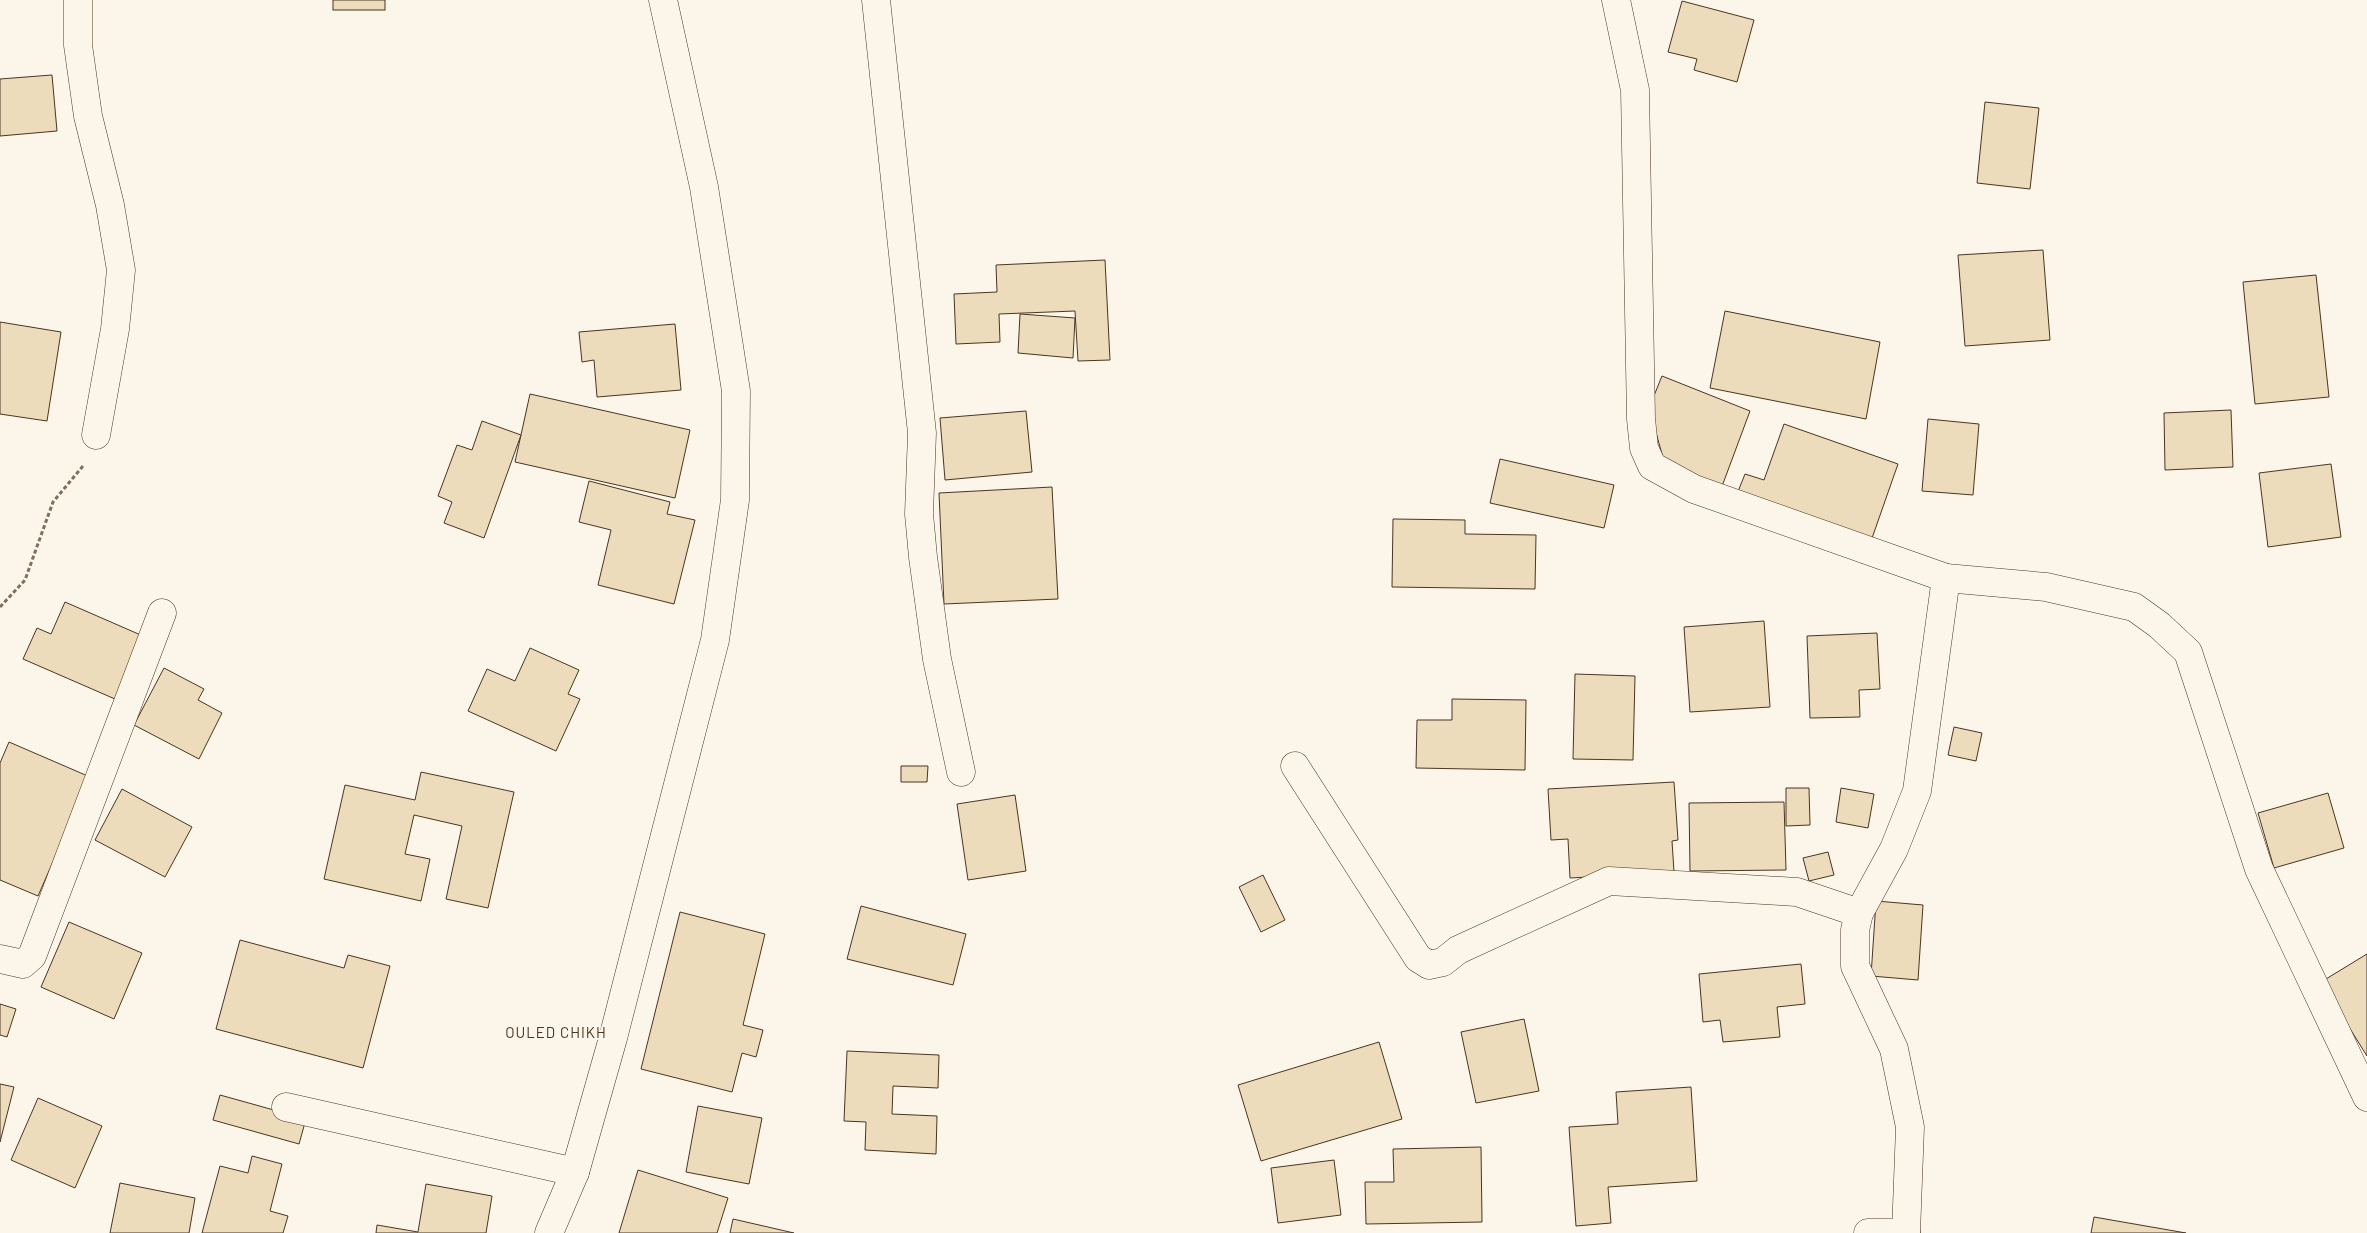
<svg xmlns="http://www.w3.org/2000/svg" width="2367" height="1233" viewBox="0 0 2367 1233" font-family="Barlow,sans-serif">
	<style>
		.building { fill: #ecdcbc; stroke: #4a3520 }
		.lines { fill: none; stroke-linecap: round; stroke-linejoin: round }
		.minor-casing { stroke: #4a3520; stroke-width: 29 }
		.path { stroke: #7f6f5c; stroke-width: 3; stroke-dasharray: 4 2.5; stroke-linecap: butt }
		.minor { stroke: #fbf6e9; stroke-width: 28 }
		.labels { text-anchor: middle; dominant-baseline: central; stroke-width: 4; stroke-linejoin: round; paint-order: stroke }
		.quarter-label { font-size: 15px; letter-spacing: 1px; fill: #4a3520; stroke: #fbf6e9 }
	</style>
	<rect width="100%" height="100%" fill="#fbf6e9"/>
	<!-- building -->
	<g class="building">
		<rect x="333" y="0" width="52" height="10"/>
		<polygon points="1682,1 1754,20 1737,82 1694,70 1697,59 1668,52"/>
		<polygon points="52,75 57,131 0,136 0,79"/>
		<polygon points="1985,102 2039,108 2030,189 1977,183"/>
		<polygon points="2043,250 2050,340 1965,346 1958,255"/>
		<polygon points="1105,260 1110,360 1078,361 1075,311 999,314 1000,342 956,344 954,294 997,292 996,265"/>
		<polygon points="2316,275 2329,397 2255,404 2243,282"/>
		<polygon points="1725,311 1880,342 1866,419 1710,388"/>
		<polygon points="1020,314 1075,318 1073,358 1018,353"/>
		<polygon points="0,322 61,332 47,421 0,414"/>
		<polygon points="675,324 681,390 597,397 594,360 582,362 579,332"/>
		<polygon points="1662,376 1750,411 1721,489 1666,468 1649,408"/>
		<polygon points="530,394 690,430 675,498 515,462"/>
		<polygon points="2231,410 2233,467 2165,470 2164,413"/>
		<polygon points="1026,411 1032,472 945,480 940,418"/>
		<polygon points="1928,419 1979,424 1973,495 1922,491"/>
		<polygon points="482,421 521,435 484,538 444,523 452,502 438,496 457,445 472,450"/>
		<polygon points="1784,424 1898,464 1871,541 1737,494 1745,474 1764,480"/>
		<polygon points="1500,459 1614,485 1604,528 1490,503"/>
		<polygon points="2331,464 2341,537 2268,547 2259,473"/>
		<polygon points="589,481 670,502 667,514 695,520 674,604 598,585 611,530 579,522"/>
		<polygon points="1052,487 1058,599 944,604 939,493"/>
		<polygon points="1393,519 1465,520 1465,534 1536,535 1535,589 1392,587"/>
		<polygon points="65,602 143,636 115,699 23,659 37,628 51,634"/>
		<polygon points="1764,621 1770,707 1690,712 1684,627"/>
		<polygon points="1877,633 1880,689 1859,690 1860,717 1810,718 1807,636"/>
		<polygon points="530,648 579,670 568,694 580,699 556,751 468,711 487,669 515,681"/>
		<polygon points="164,668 204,689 198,700 222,713 199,759 134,725"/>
		<polygon points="1575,674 1635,676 1633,760 1573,759"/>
		<polygon points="1452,699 1526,700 1525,770 1416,768 1417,720 1452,720"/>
		<polygon points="1954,727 1982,733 1976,761 1948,755"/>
		<polygon points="9,742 90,777 38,896 0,880 0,763"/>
		<polygon points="901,766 928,766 927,782 901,782"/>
		<polygon points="421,772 514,792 488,908 446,899 462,826 414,815 405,854 430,859 421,901 324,879 345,785 415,800"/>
		<polygon points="1674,782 1678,840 1672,841 1674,872 1570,878 1568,839 1551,840 1548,789"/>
		<polygon points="1786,788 1809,788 1810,825 1786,826"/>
		<polygon points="1841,788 1874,794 1868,828 1836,822"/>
		<polygon points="122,789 192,827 165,877 95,840"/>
		<polygon points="2328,793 2344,848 2274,868 2258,813"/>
		<polygon points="1015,795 1026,871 968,880 957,804"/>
		<polygon points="1784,802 1786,870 1690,871 1689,803"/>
		<polygon points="1828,852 1834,875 1809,881 1803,858"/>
		<polygon points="1263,875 1285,920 1261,932 1239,887"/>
		<polygon points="1876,901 1923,905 1918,980 1871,976"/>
		<polygon points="861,906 966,934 953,985 847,959"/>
		<polygon points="680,912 765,934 743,1025 763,1030 756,1057 742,1053 732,1092 641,1069"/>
		<polygon points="69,922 142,953 114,1019 41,987"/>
		<polygon points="240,940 344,968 348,955 390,966 363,1068 216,1029"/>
		<polygon points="2367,954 2367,1056 2321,982"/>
		<polygon points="1801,964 1805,1004 1777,1007 1780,1037 1723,1042 1720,1020 1703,1022 1699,974"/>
		<polygon points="0,1004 16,1009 7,1037 0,1035"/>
		<polygon points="1524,1019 1539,1091 1476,1103 1461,1032"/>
		<polygon points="1379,1042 1402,1119 1261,1161 1238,1085"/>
		<polygon points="847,1051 939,1055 938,1088 893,1086 892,1114 937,1116 936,1154 865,1150 866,1122 844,1121"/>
		<polygon points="0,1084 14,1087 0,1142"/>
		<polygon points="1691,1087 1697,1181 1608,1187 1611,1223 1576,1226 1569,1127 1618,1124 1616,1092"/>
		<polygon points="220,1095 306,1119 299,1144 213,1120"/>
		<polygon points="38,1098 102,1126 75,1188 11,1160"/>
		<polygon points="698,1106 762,1118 749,1184 686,1172"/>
		<polygon points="1481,1147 1482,1222 1366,1224 1365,1182 1394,1182 1393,1149"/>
		<polygon points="252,1156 282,1164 270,1211 288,1216 283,1233 202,1233 220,1166 248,1173"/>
		<polygon points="1334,1160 1341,1215 1278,1223 1271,1168"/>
		<polygon points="638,1170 728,1198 717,1233 619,1233"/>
		<polygon points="120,1183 195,1198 189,1233 110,1233"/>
		<polygon points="426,1184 492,1196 486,1233 376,1233 377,1225 418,1232"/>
		<polygon points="2094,1217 2186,1233 2091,1233"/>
		<polygon points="733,1219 794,1233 730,1233"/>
	</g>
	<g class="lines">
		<defs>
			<g id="minor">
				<polyline points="78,0 78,45 88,116 110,205 121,270 115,329 96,435"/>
				<polyline points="876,0 922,433 919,514 923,557 937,659 961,772"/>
				<polyline points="1616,0 1635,90 1641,419 1644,448 1652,466 1694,489 1946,578 1917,791 1894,849 1859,913 1855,930 1855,966 1894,1049 1910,1127 1906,1233"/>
				<polyline points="1946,578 2046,587 2134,607 2159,625 2188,652 2259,869 2367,1097"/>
				<polyline points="1295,766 1418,958 1429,965 1443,962 1458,950 1609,881 1797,892 1859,913"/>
				<polyline points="0,959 23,964 32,956 162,613"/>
				<polyline points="286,1107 575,1172"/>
				<polyline points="549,1233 575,1172 613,1038 715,640 735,500 736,391 704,187 663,0"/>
				<polyline points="1868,1233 1906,1233"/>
			</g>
		</defs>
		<!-- minor casing -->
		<use href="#minor" class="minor-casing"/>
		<!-- path -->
		<polyline class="path" points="0,607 25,580 53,502 83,466"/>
		<!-- minor -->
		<use href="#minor" class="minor"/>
	</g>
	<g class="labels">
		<!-- quarter labels -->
		<g class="quarter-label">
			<text x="556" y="1032">OULED CHIKH</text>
		</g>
	</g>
</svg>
